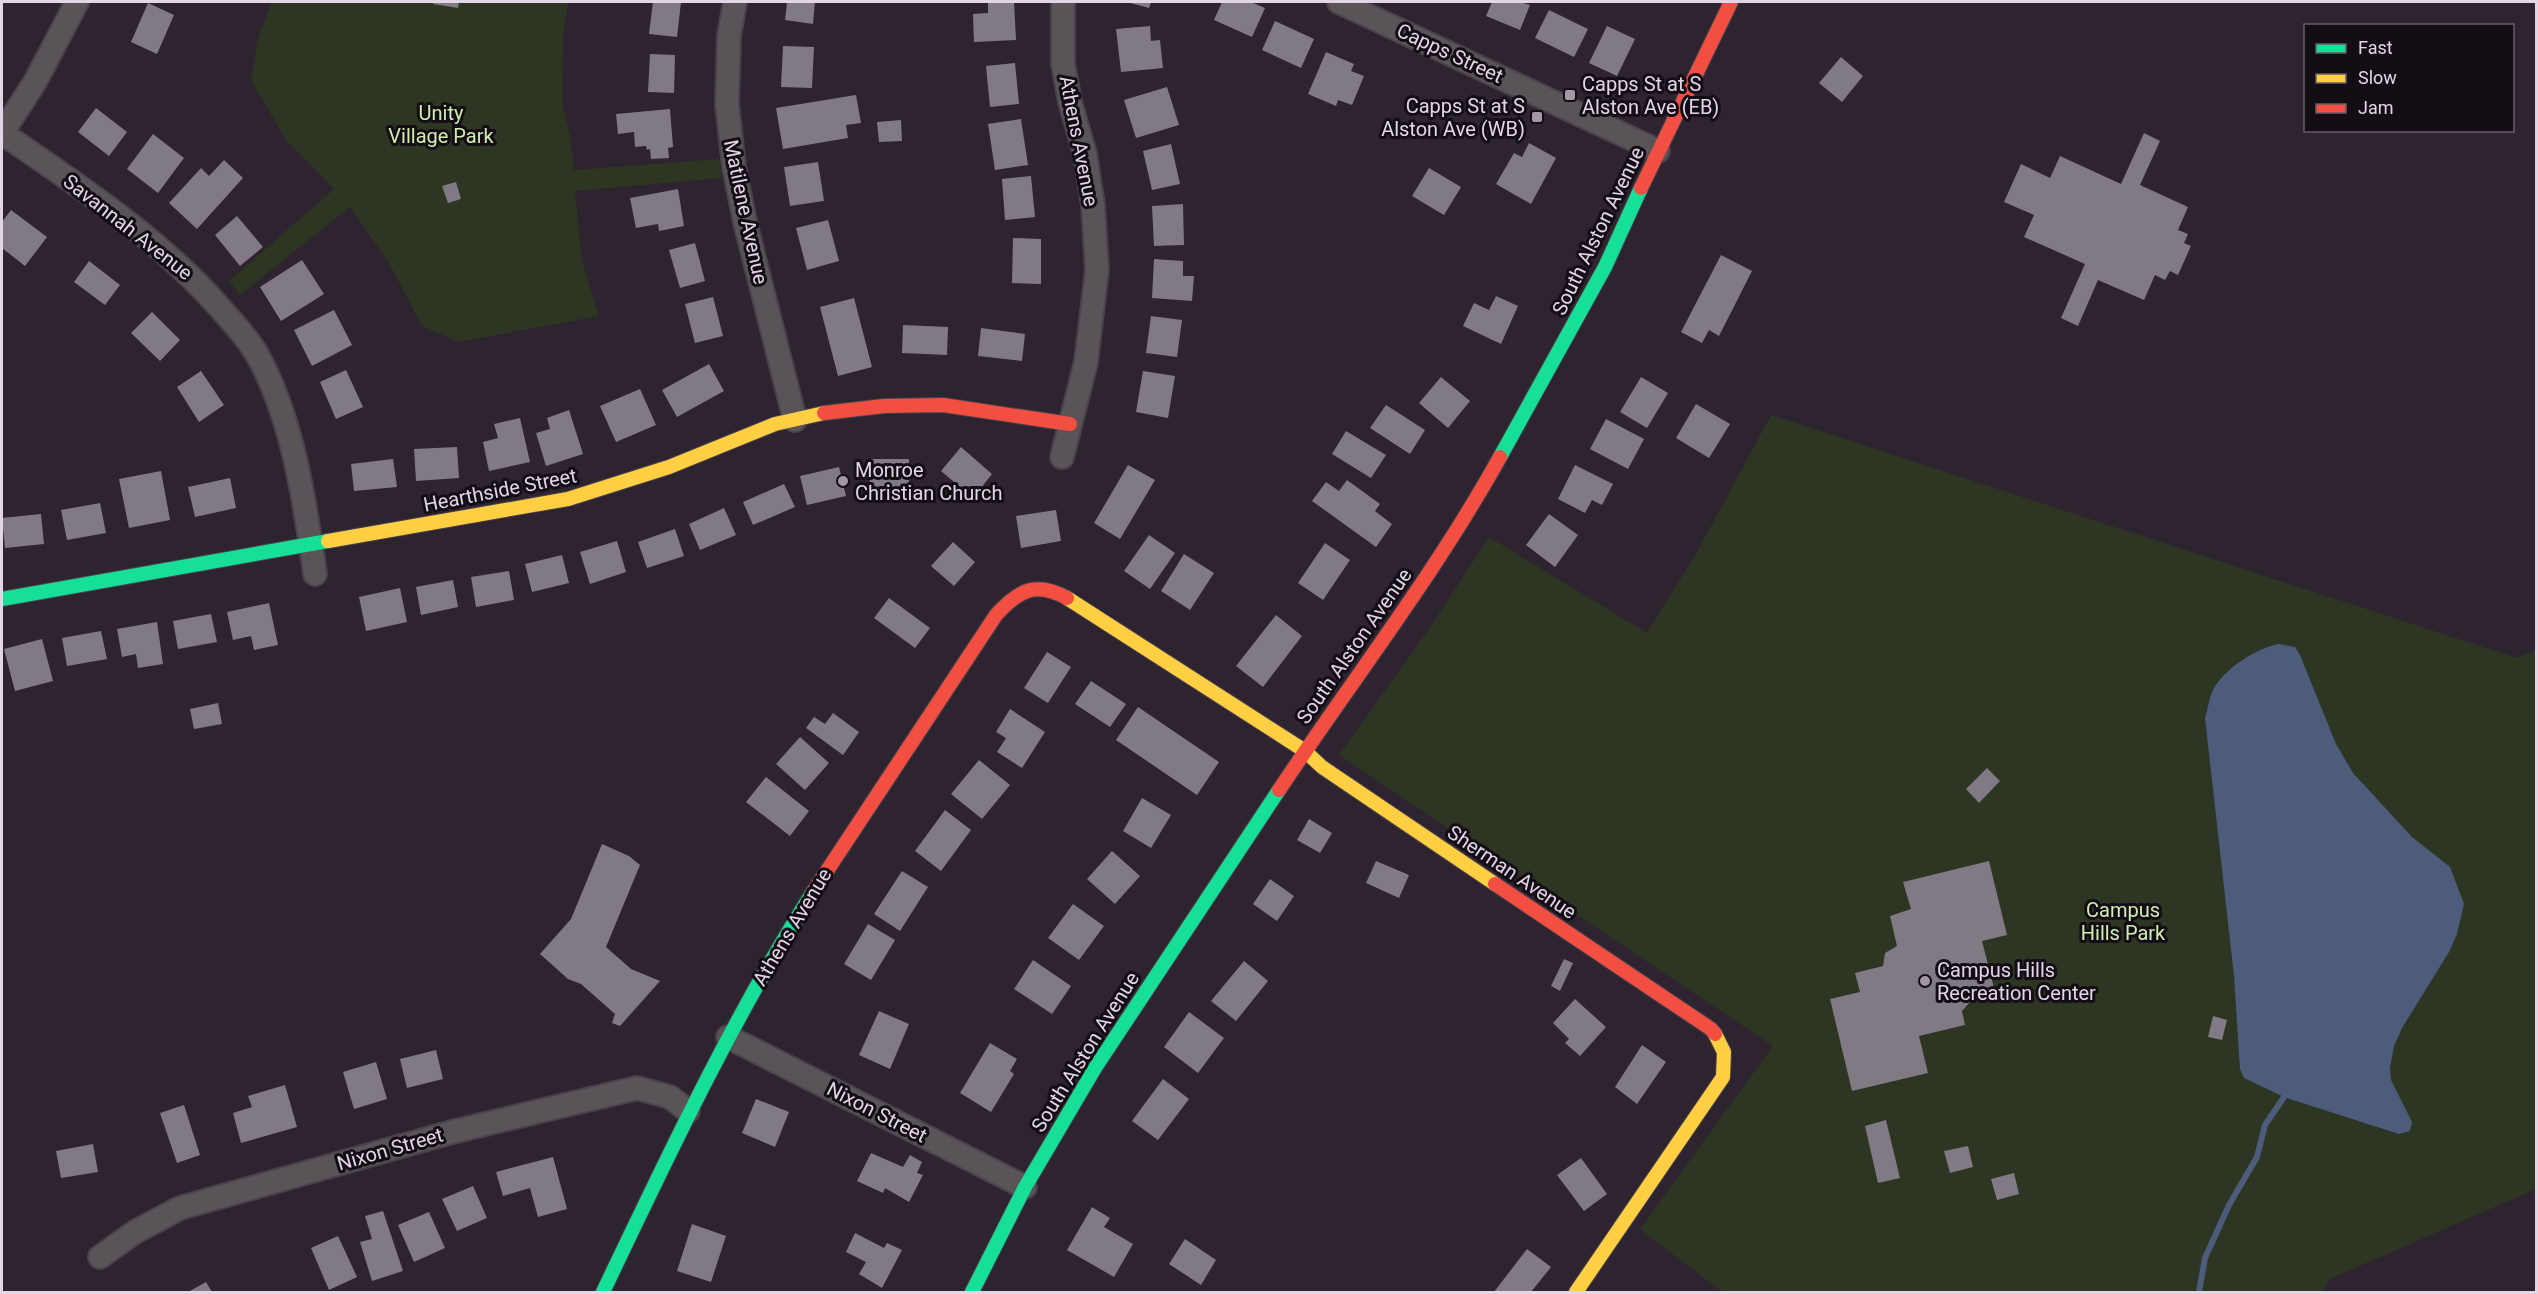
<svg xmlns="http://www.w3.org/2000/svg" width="2538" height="1294" viewBox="0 0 2538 1294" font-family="Roboto,sans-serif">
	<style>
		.green { fill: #2d3523 }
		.water { fill: #4d5c7b }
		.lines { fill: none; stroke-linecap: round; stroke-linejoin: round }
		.stream { stroke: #4d5c7b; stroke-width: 6 }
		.building { fill: #817984 }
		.street-casing { stroke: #49414c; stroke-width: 26 }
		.fast-casing { stroke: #49414c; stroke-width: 16 }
		.slow-casing { stroke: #49414c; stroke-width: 16 }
		.jam-casing { stroke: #49414c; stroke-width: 16 }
		.street { stroke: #5a5458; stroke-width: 22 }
		.fast { stroke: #16e098; stroke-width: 14 }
		.slow { stroke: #ffcf43; stroke-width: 14 }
		.jam { stroke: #f24e42; stroke-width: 14 }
		.poi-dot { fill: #a298a5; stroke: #140d16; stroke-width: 2 }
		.labels { text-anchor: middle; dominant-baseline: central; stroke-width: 6; stroke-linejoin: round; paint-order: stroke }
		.street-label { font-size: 20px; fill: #e1d6e4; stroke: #140d16 }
		.poi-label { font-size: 20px; fill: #e1d6e4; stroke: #140d16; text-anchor: start }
		.park-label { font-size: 20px; fill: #d0eeb1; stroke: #140d16 }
	</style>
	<rect width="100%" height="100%" fill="#2d2430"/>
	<!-- green -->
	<g class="green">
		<polygon points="272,2 568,2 563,36 562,102 570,134 574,170 719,159 722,178 575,191 582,261 599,316 458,342 422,326 389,263 350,207 240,295 229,281 334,189 286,140 251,80 258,38"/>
		<polygon points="1771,415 2517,658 2536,650 2536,1189 2330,1279 2322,1292 1722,1292 1640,1229 1773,1046 1339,755 1429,629 1489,537 1647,633 1697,552"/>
	</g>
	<!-- water -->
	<path class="water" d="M 2279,644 L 2295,647 L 2300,655 L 2336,744 L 2353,773 L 2412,837 L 2450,867 L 2464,904 L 2457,934 L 2449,952 L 2402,1028 L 2394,1046 L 2390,1068 L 2391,1080 L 2412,1122 L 2410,1131 L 2399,1134 L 2284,1097 L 2244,1078 L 2240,1069 L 2234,976 L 2205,718 C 2208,709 2209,698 2213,690 C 2224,669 2256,648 2279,644 Z"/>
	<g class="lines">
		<!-- stream -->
		<polyline class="stream" points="2199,1292 2205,1258 2229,1205 2257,1157 2265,1125 2284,1097 2286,1090"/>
	</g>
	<!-- building -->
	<g class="building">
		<polygon points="433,2 459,2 458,8 433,4"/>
		<polygon points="653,2 681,2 677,37 649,34"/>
		<polygon points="787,2 815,2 813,24 785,20"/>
		<polygon points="988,2 1014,2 1016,40 974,42 973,14 988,13"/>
		<polygon points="1127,2 1151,2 1149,8"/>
		<polygon points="1222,2 1251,2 1265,8 1252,37 1214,20"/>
		<polygon points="1492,2 1520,2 1530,5 1520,30 1486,16"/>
		<polygon points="148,3 174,15 157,54 131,42"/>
		<polygon points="1549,10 1588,29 1574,57 1535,38"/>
		<polygon points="1275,21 1314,39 1301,68 1262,50"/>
		<polygon points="1150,26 1151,41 1160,40 1163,68 1121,72 1116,29"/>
		<polygon points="1607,26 1635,39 1617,76 1589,63"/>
		<polygon points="783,46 814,47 812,88 781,87"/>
		<polygon points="1326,52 1354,64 1351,71 1364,76 1352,105 1338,100 1336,106 1308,94"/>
		<polygon points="650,54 675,55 674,93 648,92"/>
		<polygon points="1841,57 1863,76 1842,102 1819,83"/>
		<polygon points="1015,63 1019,104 990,107 986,66"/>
		<polygon points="1167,87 1179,125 1136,138 1124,100"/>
		<polygon points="856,95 861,123 846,125 848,138 783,149 776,108"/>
		<polygon points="96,108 127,132 109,156 78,132"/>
		<polygon points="670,109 673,147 668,148 669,158 651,159 650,149 647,150 646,146 635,147 634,132 618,134 616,114"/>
		<polygon points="1021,119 1028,165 995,170 988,124"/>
		<polygon points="901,120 902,141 879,142 877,122"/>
		<polygon points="2144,133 2160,141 2140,185 2188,207 2178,230 2188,234 2184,243 2191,246 2178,275 2170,271 2165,280 2155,275 2144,300 2098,280 2078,326 2061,318 2085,264 2024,237 2034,215 2004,202 2021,164 2050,178 2060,156 2121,184"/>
		<polygon points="153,134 184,158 158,193 127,169"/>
		<polygon points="1529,143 1556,158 1531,204 1496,184 1514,153 1522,157"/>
		<polygon points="1171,144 1180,184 1152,190 1143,151"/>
		<polygon points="224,160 243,178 197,229 169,203 201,168 209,176"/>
		<polygon points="818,162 824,201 790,206 784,167"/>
		<polygon points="1429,168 1461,187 1444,215 1412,196"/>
		<polygon points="1031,176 1035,217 1005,220 1002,179"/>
		<polygon points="456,182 461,199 448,203 442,186"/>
		<polygon points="678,189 684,226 659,231 658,224 636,228 630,198"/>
		<polygon points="1183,204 1184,245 1154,246 1152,206"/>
		<polygon points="11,210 47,237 25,266 2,248 2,222"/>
		<polygon points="237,216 263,247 240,266 215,235"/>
		<polygon points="828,220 839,261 807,270 796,228"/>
		<polygon points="1013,238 1041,239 1041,284 1012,283"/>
		<polygon points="695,243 705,281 680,288 669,250"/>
		<polygon points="1721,255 1752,271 1719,336 1709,330 1702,343 1681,332"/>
		<polygon points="1154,259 1183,261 1183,276 1194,276 1192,301 1152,298"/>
		<polygon points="302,260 324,294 281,321 260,287"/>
		<polygon points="89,261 120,285 105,305 74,282"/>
		<polygon points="1496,296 1518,306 1501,344 1463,326 1474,303 1489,310"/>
		<polygon points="713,297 723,336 695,343 685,304"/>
		<polygon points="854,298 872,367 838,376 820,307"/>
		<polygon points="334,310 352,345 312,366 294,330"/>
		<polygon points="152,312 180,340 160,361 131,333"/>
		<polygon points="1151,316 1182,320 1177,357 1146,353"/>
		<polygon points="903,325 948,327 947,355 902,353"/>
		<polygon points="981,328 1025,334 1022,361 978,356"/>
		<polygon points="709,364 724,391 677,417 662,390"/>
		<polygon points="346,370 363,407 336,419 320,382"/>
		<polygon points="201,371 224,405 199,422 177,387"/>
		<polygon points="1143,371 1175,376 1168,418 1136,412"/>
		<polygon points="1441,377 1470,401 1448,428 1419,403"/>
		<polygon points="1641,377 1668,393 1647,428 1620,412"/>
		<polygon points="640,389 656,425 616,442 600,406"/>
		<polygon points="1696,404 1730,424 1709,458 1676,438"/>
		<polygon points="1386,405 1425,430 1410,454 1370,428"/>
		<polygon points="569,410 583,454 546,466 536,433 550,429 547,418"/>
		<polygon points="520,418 530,462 489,471 483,442 498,438 494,424"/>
		<polygon points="1606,419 1644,439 1628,469 1590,449"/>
		<polygon points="1346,431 1386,455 1371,478 1332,454"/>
		<polygon points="457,447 459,478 416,481 414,449"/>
		<polygon points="961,447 992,474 973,498 941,471"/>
		<polygon points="393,459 397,487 354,491 351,464"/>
		<polygon points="869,459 909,459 909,490 870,490"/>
		<polygon points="1128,465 1155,480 1120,539 1094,523"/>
		<polygon points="1575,465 1613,484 1602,505 1592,500 1585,513 1558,499"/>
		<polygon points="839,467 846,496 807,505 800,476"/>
		<polygon points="161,471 170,520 129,528 119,479"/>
		<polygon points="230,478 236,508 195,517 188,487"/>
		<polygon points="1347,480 1380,504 1375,511 1392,524 1376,547 1312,501 1326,482 1339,491"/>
		<polygon points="784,484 795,507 753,525 743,502"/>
		<polygon points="100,503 106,533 67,540 61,510"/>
		<polygon points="724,508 736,535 700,550 689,524"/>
		<polygon points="1056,510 1061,541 1021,548 1016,516"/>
		<polygon points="41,514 44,544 5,548 2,518"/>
		<polygon points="1549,514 1578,535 1555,567 1526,545"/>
		<polygon points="675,529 684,556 647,568 638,542"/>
		<polygon points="1149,535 1175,553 1150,589 1124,571"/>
		<polygon points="617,541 626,572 590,584 580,552"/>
		<polygon points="953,542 975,562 954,586 931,566"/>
		<polygon points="1325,543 1350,560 1323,600 1298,583"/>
		<polygon points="1184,554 1214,573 1190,610 1161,591"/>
		<polygon points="562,555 569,583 532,592 525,564"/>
		<polygon points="509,571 514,600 476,607 471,577"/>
		<polygon points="453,580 458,607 421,615 416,587"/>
		<polygon points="400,588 407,622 366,631 359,597"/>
		<polygon points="889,598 930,628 915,648 874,618"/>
		<polygon points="269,603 278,645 254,650 251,636 233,640 227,612"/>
		<polygon points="211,614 217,642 178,649 173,621"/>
		<polygon points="1276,615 1302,636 1263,687 1236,666"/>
		<polygon points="157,622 163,664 138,668 136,654 122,657 117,629"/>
		<polygon points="101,631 107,659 67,666 62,638"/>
		<polygon points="42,639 53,681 15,691 4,649"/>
		<polygon points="1047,652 1071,667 1048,703 1024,688"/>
		<polygon points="1091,681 1126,704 1110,727 1075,704"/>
		<polygon points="218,703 222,724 194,729 190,709"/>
		<polygon points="1138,707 1219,762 1197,795 1116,740"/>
		<polygon points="1010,709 1045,732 1022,768 997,752 1006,738 996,732"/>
		<polygon points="833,713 859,732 843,755 806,728 814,717 825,724"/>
		<polygon points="800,737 829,763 805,790 776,764"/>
		<polygon points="979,760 1010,785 982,819 951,794"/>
		<polygon points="1987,768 2000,781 1979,803 1966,789"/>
		<polygon points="766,777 809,811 790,836 746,802"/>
		<polygon points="1142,798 1171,815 1151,848 1123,831"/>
		<polygon points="945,810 971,830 941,871 915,851"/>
		<polygon points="1309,819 1332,833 1320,853 1297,840"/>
		<polygon points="602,844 629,856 640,865 606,947 631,969 660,981 620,1026 612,1023 615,1014 581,984 568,979 540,954 571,919"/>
		<polygon points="1112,851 1140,876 1115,904 1087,879"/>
		<polygon points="1376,861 1409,875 1399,898 1366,883"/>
		<polygon points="1989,861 2007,935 1982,941 1994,988 1972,994 1970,1002 1962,1011 1965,1025 1919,1036 1928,1073 1852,1091 1830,999 1860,992 1855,973 1883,966 1885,953 1897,946 1890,916 1911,909 1903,882"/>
		<polygon points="902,871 928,887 900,931 874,914"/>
		<polygon points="1270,879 1294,896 1277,921 1253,904"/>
		<polygon points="1073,904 1104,926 1079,960 1048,938"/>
		<polygon points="868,924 895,940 871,980 844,964"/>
		<polygon points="1564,959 1573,963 1560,991 1551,986"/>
		<polygon points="1033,960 1071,986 1052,1014 1014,989"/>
		<polygon points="1244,961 1268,981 1236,1021 1211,1001"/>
		<polygon points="1575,999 1606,1027 1580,1056 1565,1043 1569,1039 1553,1023"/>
		<polygon points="879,1011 909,1024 890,1069 859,1055"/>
		<polygon points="1189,1012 1224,1038 1198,1073 1164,1047"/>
		<polygon points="2213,1016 2227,1020 2222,1040 2208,1037"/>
		<polygon points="990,1043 1017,1059 1010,1071 1014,1074 991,1112 960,1093"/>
		<polygon points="1642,1045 1666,1062 1637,1104 1615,1087"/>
		<polygon points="436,1050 443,1079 407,1088 400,1059"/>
		<polygon points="376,1062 387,1099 354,1109 343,1072"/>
		<polygon points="1163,1079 1189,1099 1158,1140 1132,1121"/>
		<polygon points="285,1085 297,1127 241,1143 233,1113 252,1107 248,1096"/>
		<polygon points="756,1099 789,1112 775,1147 742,1133"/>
		<polygon points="184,1105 200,1155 177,1163 160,1113"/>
		<polygon points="1886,1120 1900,1178 1878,1183 1865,1126"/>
		<polygon points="93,1144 98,1172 61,1178 56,1151"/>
		<polygon points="1968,1146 1973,1167 1950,1173 1944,1151"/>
		<polygon points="871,1153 903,1167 910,1155 922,1162 917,1173 923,1175 909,1202 885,1188 883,1193 857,1181"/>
		<polygon points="553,1157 567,1209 538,1217 530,1188 503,1196 496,1172"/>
		<polygon points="1581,1158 1607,1194 1584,1211 1557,1175"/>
		<polygon points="2014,1173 2019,1194 1997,1200 1991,1179"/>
		<polygon points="473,1186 487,1218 457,1231 442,1199"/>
		<polygon points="1092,1207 1110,1218 1104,1227 1133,1244 1114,1277 1067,1250"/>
		<polygon points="383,1211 403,1271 372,1281 360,1242 372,1239 365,1216"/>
		<polygon points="429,1212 445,1248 414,1262 398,1225"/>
		<polygon points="692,1224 726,1236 711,1282 677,1271"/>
		<polygon points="855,1233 884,1248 887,1243 902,1250 882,1288 859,1274 866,1262 846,1252"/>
		<polygon points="338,1236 357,1277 329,1290 311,1248"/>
		<polygon points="1185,1239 1216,1260 1201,1285 1169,1264"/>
		<polygon points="1527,1249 1551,1267 1531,1292 1494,1292"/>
		<polygon points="206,1282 212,1292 188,1292"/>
	</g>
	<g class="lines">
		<defs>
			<g id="street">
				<polyline points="735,2 729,36 727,104 734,167 745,222 795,420"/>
				<polyline points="1339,2 1658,151"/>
				<path d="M 2,133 C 79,186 159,238 221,309 C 232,322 246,336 255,351 C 292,414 305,502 315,574"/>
				<polyline points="2,133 35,82 77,2"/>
				<polyline points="1062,457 1086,362 1097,270 1093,205 1085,154 1070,102 1063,64 1063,2"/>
				<polyline points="728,1037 1025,1187"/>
				<polyline points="100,1257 135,1232 180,1208 452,1132 637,1088 670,1097 688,1111"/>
			</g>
			<g id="fast">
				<polyline points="1500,457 1605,267 1641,188"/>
				<polyline points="2,599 328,541"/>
				<path d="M 603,1292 C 668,1156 732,1019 813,892"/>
				<polyline points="972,1292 1025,1187 1095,1068 1279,790"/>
			</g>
			<g id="slow">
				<polyline points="328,541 568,499 669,467 775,424 824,413"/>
				<polyline points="1067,598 1305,751 1322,767 1495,884"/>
				<polyline points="1576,1292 1723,1077 1724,1052 1715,1034"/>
			</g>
			<g id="jam">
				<polyline points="1641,188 1731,2"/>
				<polyline points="824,413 884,406 943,405 1070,424"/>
				<path d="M 1279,790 C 1353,679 1435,574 1500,457"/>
				<polyline points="1495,884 1711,1029 1715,1034"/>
				<path d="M 813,892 L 996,615 C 1019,590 1035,581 1067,598"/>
			</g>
		</defs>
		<!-- street casing -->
		<use href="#street" class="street-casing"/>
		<!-- fast casing -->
		<use href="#fast" class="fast-casing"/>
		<!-- slow casing -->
		<use href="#slow" class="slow-casing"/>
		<!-- jam casing -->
		<use href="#jam" class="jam-casing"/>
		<!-- street -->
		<use href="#street" class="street"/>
		<!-- fast -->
		<use href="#fast" class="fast"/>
		<!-- slow -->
		<use href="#slow" class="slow"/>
		<!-- jam -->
		<use href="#jam" class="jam"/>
	</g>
	<!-- markers -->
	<g class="poi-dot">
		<rect x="1564" y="89" width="12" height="12" rx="3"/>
		<rect x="1531" y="111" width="12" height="12" rx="3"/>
		<circle cx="843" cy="481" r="6"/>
		<circle cx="1925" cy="981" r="6"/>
	</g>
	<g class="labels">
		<!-- street labels -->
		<g class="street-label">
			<text transform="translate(1450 53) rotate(25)">Capps Street</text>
			<text transform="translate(1079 141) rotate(79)">Athens Avenue</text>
			<text transform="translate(746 212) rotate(78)">Matilene Avenue</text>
			<text transform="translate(128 227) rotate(38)">Savannah Avenue</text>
			<text transform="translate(1598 231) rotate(-64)">South Alston Avenue</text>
			<text transform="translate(500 490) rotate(-11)">Hearthside Street</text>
			<text transform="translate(1354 646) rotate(-55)">South Alston Avenue</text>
			<text transform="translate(1512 872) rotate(34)">Sherman Avenue</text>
			<text transform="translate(792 927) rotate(-59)">Athens Avenue</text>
			<text transform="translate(1085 1052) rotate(-58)">South Alston Avenue</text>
			<text transform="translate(877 1112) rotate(27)">Nixon Street</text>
			<text transform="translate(390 1149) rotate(-16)">Nixon Street</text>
		</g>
		<!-- poi labels -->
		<g class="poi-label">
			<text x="1582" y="84">Capps St at S<tspan x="1582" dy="23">Alston Ave (EB)</tspan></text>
			<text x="1525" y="106" text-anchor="end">Capps St at S<tspan x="1525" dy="23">Alston Ave (WB)</tspan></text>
			<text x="855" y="470">Monroe<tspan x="855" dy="23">Christian Church</tspan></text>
			<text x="1937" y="970">Campus Hills<tspan x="1937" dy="23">Recreation Center</tspan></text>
		</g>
		<!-- park labels -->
		<g class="park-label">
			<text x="441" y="113">Unity<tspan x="441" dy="23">Village Park</tspan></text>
			<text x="2123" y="910">Campus<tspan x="2123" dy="23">Hills Park</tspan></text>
		</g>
	</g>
	<!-- border -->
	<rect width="2538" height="1294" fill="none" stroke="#e1d6e4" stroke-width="6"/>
	<!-- legend -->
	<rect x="2304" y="24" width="210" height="108" fill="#140d16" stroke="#665d68" stroke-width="1.5"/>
	<rect x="2316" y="44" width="30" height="9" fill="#16e098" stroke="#665d68" stroke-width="1.5"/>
	<text x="2358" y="54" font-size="18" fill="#e1d6e4">Fast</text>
	<rect x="2316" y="74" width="30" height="9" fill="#ffcf43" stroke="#665d68" stroke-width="1.5"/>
	<text x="2358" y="84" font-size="18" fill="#e1d6e4">Slow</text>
	<rect x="2316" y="104" width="30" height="9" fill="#f24e42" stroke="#665d68" stroke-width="1.5"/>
	<text x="2358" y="114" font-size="18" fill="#e1d6e4">Jam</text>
</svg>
